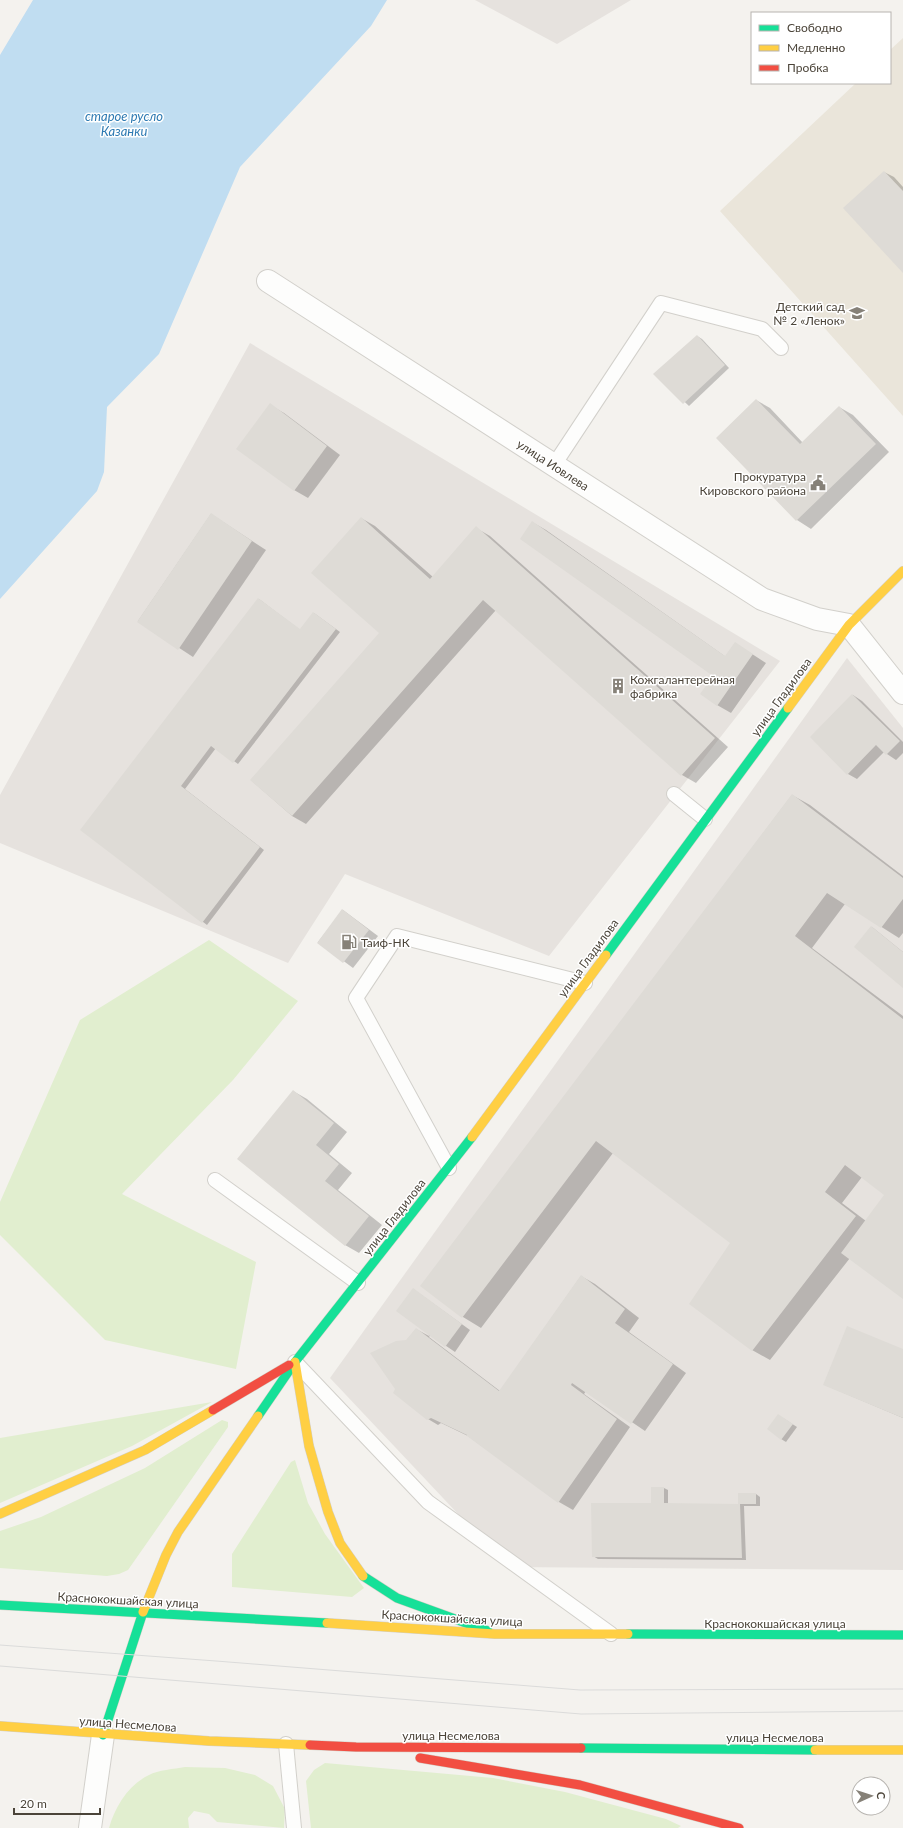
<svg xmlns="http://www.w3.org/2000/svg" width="903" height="1828" viewBox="0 0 903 1828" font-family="Lato,sans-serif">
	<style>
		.industrial { fill: #e6e2de }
		.education { fill: #eae5da }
		.green { fill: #e1eecf }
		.water { fill: #c0ddf1 }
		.shadow { fill: #0003; fill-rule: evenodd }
		.building { fill: #dedbd6 }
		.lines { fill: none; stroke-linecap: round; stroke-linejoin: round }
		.lane-casing { stroke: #d2d0cb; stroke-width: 16 }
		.street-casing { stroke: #d2d0cb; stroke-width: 24 }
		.fast-casing { stroke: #d3cfc5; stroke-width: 10 }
		.slow-casing { stroke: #d3cfc5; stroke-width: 10 }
		.jam-casing { stroke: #d3cfc5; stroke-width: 10 }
		.lane { stroke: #fdfdfc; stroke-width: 14 }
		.street { stroke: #fdfdfc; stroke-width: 22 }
		.fast { stroke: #16e098; stroke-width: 9 }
		.slow { stroke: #ffcf43; stroke-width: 9 }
		.jam { stroke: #f24e42; stroke-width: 9 }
		.tram { stroke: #dbdbda; stroke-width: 1 }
		.labels { text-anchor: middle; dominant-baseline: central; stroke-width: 3; stroke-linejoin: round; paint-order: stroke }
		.poi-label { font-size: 12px; fill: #4b4439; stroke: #fff; text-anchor: end }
		.street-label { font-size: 12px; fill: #4b4439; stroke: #fff }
		.water-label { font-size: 13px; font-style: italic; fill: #2e7ab2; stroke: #fff }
	</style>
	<rect width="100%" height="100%" fill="#f4f2ee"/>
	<!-- industrial -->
	<g class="industrial">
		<polygon points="475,0 631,0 557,44"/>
		<polygon points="250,343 780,661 549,956 345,874 288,963 0,843 0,795"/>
		<polygon points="847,658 903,728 903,1570 508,1567 330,1378"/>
	</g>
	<!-- education -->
	<polygon class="education" points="903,38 903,416 720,211 856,83 890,83 890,50"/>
	<!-- green -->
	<g class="green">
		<polygon points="209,940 298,1001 233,1080 122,1194 256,1262 236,1369 105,1340 0,1235 0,1202 80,1020"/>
		<polygon points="212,1402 132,1446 0,1503 0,1438"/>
		<polygon points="222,1420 228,1422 228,1427 128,1570 119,1574 107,1576 0,1568 0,1531 41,1517 145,1468"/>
		<polygon points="295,1460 308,1503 325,1534 364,1588 352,1597 232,1587 232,1554 291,1462"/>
		<polygon points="325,1763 493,1778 565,1792 666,1819 681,1826 678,1828 311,1828 306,1781 314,1770"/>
		<path d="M 185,1767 L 225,1768 L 255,1775 L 273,1786 L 285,1809 L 284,1828 L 217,1822 L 209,1814 L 194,1811 L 188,1818 L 189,1828 L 109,1828 C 115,1807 128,1785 149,1775 C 158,1770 174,1769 185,1767 Z"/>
	</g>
	<!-- water -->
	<polygon class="water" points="33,0 387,0 371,26 240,167 159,354 107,407 104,472 97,491 0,599 0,55"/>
	<!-- shadow -->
	<g class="shadow">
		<polygon points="884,172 894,177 903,187 903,271"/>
		<polygon points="697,336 702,339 729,368 689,406 655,374"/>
		<polygon points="756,400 770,408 803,443 839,407 853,415 889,452 811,529 797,520 717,438"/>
		<polygon points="270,405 284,413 340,455 308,498 294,490"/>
		<polygon points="211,514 266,550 193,657 138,621"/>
		<polygon points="361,518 375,526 433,577 476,528 490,536 728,747 696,783 682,775 496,610 306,824 292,816 251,780 381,633"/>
		<polygon points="532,522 546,530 726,657 749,652 766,663 731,713 717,705 714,676"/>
		<polygon points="259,599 300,630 314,613 340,632 238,764 216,748 185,789 264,850 207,925 82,829"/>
		<polygon points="853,695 862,701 903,742 903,753 896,760 884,752 857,779 848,774"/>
		<path d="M 792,795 L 810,805 L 903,876 L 903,933 L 899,938 L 845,904 L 812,948 L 903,1016 L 903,1298 L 850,1258 L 770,1360 L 752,1350 L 732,1243 L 613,1153 L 481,1328 L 463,1317 L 422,1286 ZM 862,1177 L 886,1195 L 866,1221 L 842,1203 Z"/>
		<polygon points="343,910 378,936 353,968 318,942"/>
		<polygon points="872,927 903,952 903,986"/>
		<polygon points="293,1091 307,1099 347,1132 329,1154 352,1173 338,1190 382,1225 359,1253 345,1245"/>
		<polygon points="581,1276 595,1284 639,1318 629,1332 686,1373 645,1431 586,1391 584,1394 630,1427 573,1510 559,1502 468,1436 441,1423 438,1425 428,1419 406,1341 416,1329 429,1336 429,1335 413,1289 470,1330 455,1352 430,1335 429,1337 500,1391"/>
		<polygon points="903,1350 903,1418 825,1385"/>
		<polygon points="783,1418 797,1427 786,1442 781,1439"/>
		<polygon points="664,1488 668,1490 668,1504 739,1505 739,1494 756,1494 760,1497 760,1506 744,1506 746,1560 598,1559 593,1556 652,1504"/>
	</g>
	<!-- building -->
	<g class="building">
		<polygon points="884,171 903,191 903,273 843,208"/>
		<polygon points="697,335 725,365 683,404 653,374"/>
		<polygon points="756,399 800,444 839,406 876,444 796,521 716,438"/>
		<polygon points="270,403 327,446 294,491 236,449"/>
		<polygon points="211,513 252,541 178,650 137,622"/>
		<polygon points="361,517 430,579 476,526 715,738 681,776 483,600 292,816 250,780 379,633 311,573"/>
		<polygon points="532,521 725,656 735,642 753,654 717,706 700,694 713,676 520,539"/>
		<polygon points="258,598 300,629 313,612 336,629 233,763 211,746 181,786 260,847 202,923 80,830"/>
		<polygon points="852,694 900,741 886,755 876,745 847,775 810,737"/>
		<polygon points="792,794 903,878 903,899 881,928 827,893 795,936 903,1019 903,1299 841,1253 884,1195 845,1165 825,1192 856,1216 752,1351 689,1304 730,1243 596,1141 462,1318 420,1286"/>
		<polygon points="342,909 369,930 343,963 317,943"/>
		<polygon points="871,926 903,952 903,988 854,947"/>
		<polygon points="293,1090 334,1123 316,1145 339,1164 325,1181 369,1216 345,1246 237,1159"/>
		<polygon points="581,1275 625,1309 615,1323 673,1364 631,1424 572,1383 571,1385 617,1419 558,1503 467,1436 467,1435 431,1418 427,1420 393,1393 395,1389 370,1353 396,1341 406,1340 416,1328 499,1391"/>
		<polygon points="413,1288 462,1324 445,1347 396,1311"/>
		<polygon points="847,1326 903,1349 903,1418 823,1385"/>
		<polygon points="778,1414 793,1424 781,1440 767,1429"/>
		<polygon points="651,1487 664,1487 664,1503 738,1504 738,1493 756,1493 756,1504 740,1504 742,1558 592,1557 591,1503 651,1503"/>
	</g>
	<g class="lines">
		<defs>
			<g id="lane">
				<polyline points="554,465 661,303 762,329 781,348"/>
				<polyline points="674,794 705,819"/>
				<polyline points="449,1168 356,998 397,936 585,983"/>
				<polyline points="215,1180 358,1283"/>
				<polyline points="295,1362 428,1502 611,1634"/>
				<polyline points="286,1744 294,1828"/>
			</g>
			<g id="street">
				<polyline points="268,281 762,599 817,619 849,625 903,693"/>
				<polyline points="90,1828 103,1735"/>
			</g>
			<g id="fast">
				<polyline points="606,955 788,708"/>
				<polyline points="258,1416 295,1362 472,1137"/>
				<polyline points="363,1576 397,1598 488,1631"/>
				<polyline points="0,1605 327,1623"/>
				<polyline points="628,1634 903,1635"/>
				<polyline points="103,1735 143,1612"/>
				<polyline points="581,1748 815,1750"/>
			</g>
			<g id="slow">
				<polyline points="788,708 849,625 903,571"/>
				<polyline points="472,1137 606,955"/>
				<polyline points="295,1362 309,1446 328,1512 340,1543 363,1576"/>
				<polyline points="0,1514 145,1450 213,1410"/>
				<polyline points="143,1612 166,1555 178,1532 258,1416"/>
				<polyline points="327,1623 495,1634 628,1634"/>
				<polyline points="0,1726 209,1741 310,1745"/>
				<polyline points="815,1750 903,1750"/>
			</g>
			<g id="jam">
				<polyline points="213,1410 289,1365"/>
				<polyline points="310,1745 356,1747 581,1748"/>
				<polyline points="420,1758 580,1785 739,1828"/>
			</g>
		</defs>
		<!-- lane casing -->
		<use href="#lane" class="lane-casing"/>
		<!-- street casing -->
		<use href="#street" class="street-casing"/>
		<!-- fast casing -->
		<use href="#fast" class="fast-casing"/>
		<!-- slow casing -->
		<use href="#slow" class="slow-casing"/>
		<!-- jam casing -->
		<use href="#jam" class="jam-casing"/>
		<!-- lane -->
		<use href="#lane" class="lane"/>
		<!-- street -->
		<use href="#street" class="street"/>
		<!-- fast -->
		<use href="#fast" class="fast"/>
		<!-- slow -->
		<use href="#slow" class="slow"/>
		<!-- jam -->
		<use href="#jam" class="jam"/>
		<!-- tram -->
		<g class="tram">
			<polyline points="0,1645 216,1661 580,1690 903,1689"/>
			<polyline points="0,1666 581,1714 903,1711"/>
		</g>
	</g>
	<!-- icons -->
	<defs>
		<symbol id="school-bare" viewBox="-9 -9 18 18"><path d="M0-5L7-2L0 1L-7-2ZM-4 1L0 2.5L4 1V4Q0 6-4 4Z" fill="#868178" stroke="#fff" stroke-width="2.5" paint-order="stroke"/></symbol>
		<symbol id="civic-bare" viewBox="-9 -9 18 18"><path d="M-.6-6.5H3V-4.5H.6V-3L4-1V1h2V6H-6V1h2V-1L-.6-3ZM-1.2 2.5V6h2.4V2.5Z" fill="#868178" stroke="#fff" stroke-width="2.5" paint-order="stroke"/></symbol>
		<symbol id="building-bare" viewBox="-9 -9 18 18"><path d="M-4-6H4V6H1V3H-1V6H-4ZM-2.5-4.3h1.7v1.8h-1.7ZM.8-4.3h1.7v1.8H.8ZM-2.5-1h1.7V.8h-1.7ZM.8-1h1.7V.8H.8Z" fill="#868178" stroke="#fff" stroke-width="2.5" paint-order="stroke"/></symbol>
		<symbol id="fuel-bare" viewBox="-9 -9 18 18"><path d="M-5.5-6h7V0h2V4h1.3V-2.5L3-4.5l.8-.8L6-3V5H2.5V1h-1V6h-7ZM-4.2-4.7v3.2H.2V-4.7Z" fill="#868178" stroke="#fff" stroke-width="2.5" paint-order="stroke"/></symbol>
	</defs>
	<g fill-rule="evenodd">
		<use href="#school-bare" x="846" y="302" width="22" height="22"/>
		<use href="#civic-bare" x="807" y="472" width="22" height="22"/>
		<use href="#building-bare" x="607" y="675" width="22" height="22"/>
		<use href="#fuel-bare" x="338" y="931" width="22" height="22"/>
	</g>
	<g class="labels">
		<!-- poi labels -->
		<g class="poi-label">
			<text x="845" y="306">Детский сад<tspan x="845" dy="14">№ 2 «Ленок»</tspan></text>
			<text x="806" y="476">Прокуратура<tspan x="806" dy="14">Кировского района</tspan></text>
			<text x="630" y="679" text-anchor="start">Кожгалантерейная<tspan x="630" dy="14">фабрика</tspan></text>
			<text x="361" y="942" text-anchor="start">Таиф-НК</text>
		</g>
		<!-- street labels -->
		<g class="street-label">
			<text transform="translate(553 465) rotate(33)">улица Иовлева</text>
			<text transform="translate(781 697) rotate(-54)">улица Гладилова</text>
			<text transform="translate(588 958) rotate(-54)">улица Гладилова</text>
			<text transform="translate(394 1217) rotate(-52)">улица Гладилова</text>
			<text transform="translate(128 1600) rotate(3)">Краснококшайская улица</text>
			<text transform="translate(452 1618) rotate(3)">Краснококшайская улица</text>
			<text x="775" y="1623">Краснококшайская улица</text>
			<text transform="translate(128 1724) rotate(4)">улица Несмелова</text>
			<text x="451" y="1735">улица Несмелова</text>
			<text x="775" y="1737">улица Несмелова</text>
		</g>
		<!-- water labels -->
		<g class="water-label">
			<text x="124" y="116">старое русло<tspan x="124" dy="15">Казанки</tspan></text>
		</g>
	</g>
	<!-- legend -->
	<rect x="751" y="12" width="140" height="72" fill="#ffffff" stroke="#b7b4b0"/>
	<rect x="759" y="25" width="20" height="6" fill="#16e098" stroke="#b7b4b0"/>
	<text x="787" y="32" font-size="12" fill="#4b4439">Свободно</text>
	<rect x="759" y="45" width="20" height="6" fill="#ffcf43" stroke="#b7b4b0"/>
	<text x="787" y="52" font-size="12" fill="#4b4439">Медленно</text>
	<rect x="759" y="65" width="20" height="6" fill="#f24e42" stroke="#b7b4b0"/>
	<text x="787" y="72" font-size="12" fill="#4b4439">Пробка</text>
	<!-- north arrow -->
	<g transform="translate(871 1796) rotate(87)"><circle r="19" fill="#ffffff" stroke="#b7b4b0"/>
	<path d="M0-3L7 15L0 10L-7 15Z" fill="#868178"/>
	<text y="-6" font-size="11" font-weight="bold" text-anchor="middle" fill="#4b4439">С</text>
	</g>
	<!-- scale -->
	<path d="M14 1808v6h86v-6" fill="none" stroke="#4b4439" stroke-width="2"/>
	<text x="20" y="1808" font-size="12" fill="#4b4439" stroke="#ffffff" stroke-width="3" paint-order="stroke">20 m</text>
</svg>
